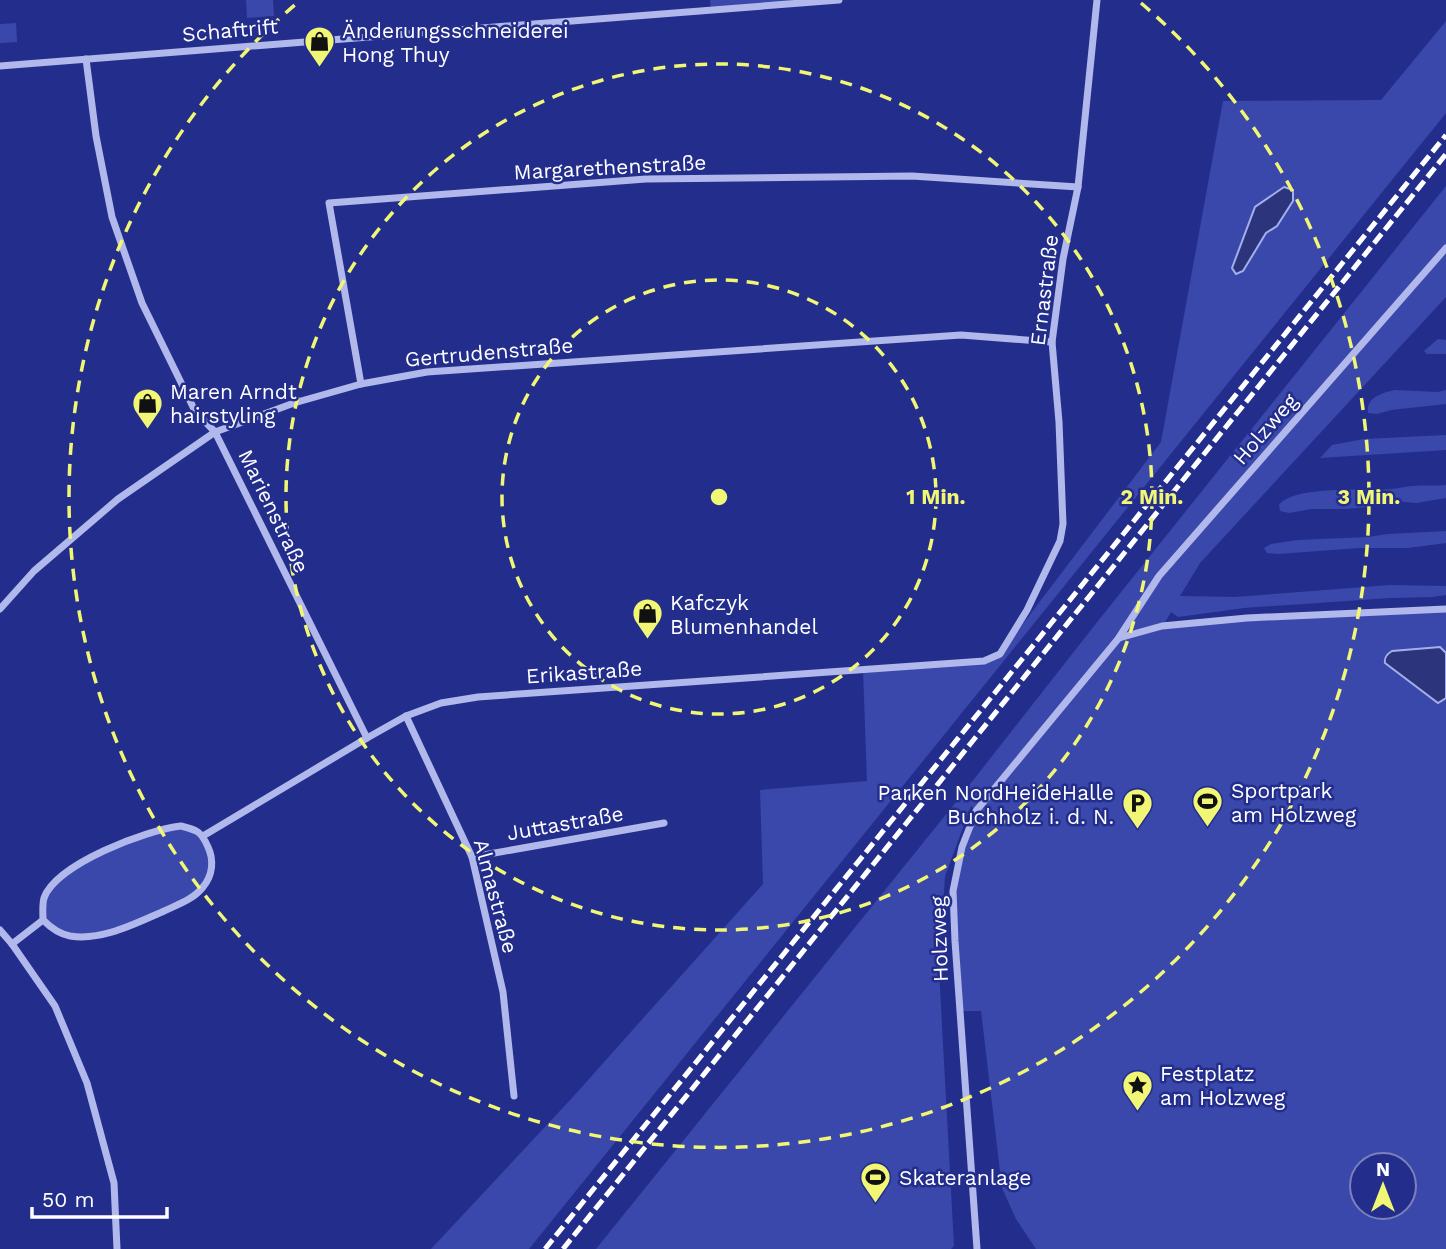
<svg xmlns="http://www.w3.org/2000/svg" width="1446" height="1249" viewBox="0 0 1446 1249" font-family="'Work Sans',sans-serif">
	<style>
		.green { fill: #3b48ab; fill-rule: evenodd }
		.water { fill: #2c357c; stroke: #a5afec; stroke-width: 2 }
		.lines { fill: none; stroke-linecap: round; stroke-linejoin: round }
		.street { stroke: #b1b8eb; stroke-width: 7 }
		.rail { stroke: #fff; stroke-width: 5; stroke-dasharray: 12 5; stroke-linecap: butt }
		.ring { fill: none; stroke: #f1f674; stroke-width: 3.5; stroke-dasharray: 12 9 }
		.labels { text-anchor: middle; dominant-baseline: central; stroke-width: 5; stroke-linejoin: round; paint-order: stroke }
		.street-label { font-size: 21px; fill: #fff; stroke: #232e8c }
		.poi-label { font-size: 21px; fill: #fff; stroke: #232e8c; text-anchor: start }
		.centre { fill: #f1f674; stroke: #232e8c; stroke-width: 3.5 }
		.ring-label { font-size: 21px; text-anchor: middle; font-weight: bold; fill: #f1f674; stroke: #232e8c; stroke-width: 5; stroke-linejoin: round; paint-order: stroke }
	</style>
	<rect width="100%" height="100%" fill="#232e8c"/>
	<!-- green -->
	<g class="green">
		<polygon points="246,0 273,0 274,16 247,18"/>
		<polygon points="710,0 839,0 711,10"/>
		<polygon points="1446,21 1446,113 529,1249 431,1249 572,1098 763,884 760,790 867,781 863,670 984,661 1000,654 1161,442 1223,101 1381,100"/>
		<polygon points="16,23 17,42 0,43 0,24"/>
		<path d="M 1446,186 L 1446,297 L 1200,563 L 1180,596 L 1235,597 L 1390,585 L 1446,586 L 1446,595 L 1432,597 L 1390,598 L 1244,608 L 1178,617 L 1171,612 L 1163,626 L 1446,609 L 1446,1249 L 1036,1249 L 1016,1219 L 1002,1188 L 981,1011 L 960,1011 L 953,891 L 962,847 L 976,811 L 971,806 L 945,876 L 939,970 L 954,1246 L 951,1249 L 596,1249 L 960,797 L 1098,621 ZM 1362,1165 L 1404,1165 L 1404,1207 L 1362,1207 Z"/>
		<polygon points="1438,339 1446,340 1446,354 1427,354 1424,351"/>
		<path d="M 1395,390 L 1438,392 L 1446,390 L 1446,404 L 1391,410 L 1377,414 L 1368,413 C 1366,397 1382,393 1395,390 Z"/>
		<polygon points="1446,435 1446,450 1320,458 1332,445 1364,439"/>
		<path d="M 1446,485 L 1446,498 L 1416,503 L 1395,501 L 1369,507 L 1345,509 L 1311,509 L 1289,513 L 1280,511 L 1279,505 C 1294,485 1366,491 1391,489 C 1398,489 1405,486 1413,486 C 1424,485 1435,486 1446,485 Z"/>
		<polygon points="1446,531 1446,543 1408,548 1359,548 1278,554 1267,553 1264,548 1271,544 1297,540 1368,537 1388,534"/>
		<polygon points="162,828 195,829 210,851 209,876 188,900 101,934 68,936 43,920 42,909 51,886 114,845"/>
	</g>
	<!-- water -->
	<g class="water">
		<polygon points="1284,187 1293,190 1293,201 1277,226 1266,233 1243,271 1236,274 1232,268 1255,207"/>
		<path d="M 1440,647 L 1446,653 L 1446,698 L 1438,703 L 1385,663 C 1384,657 1387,654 1392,651 Z"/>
	</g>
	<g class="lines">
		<!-- street -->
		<g class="street">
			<polyline points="86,59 96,136 112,217 142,303 195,411 215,432 367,738"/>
			<polyline points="0,66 839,0"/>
			<polyline points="361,384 329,203 646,179 912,176 1078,187"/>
			<polyline points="0,609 34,571 118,499 215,432 294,403 361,384 427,372 961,335 1052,342"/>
			<polyline points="1119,638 1162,626 1247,618 1446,609"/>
			<polyline points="406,716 472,857 503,992 514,1096"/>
			<path d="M 181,826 C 197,830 201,831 208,847 C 214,860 213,875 203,887 C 193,900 176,905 162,912 C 134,924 102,941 70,936 C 59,934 51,928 43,920 C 43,913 42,905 44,898 C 56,864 146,830 181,826 Z"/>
			<polyline points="203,836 367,738 406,716 441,703 478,697 984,661 1000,654 1027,610 1060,541 1063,524 1059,422 1052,342 1063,259 1078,187 1097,0"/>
			<polyline points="472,857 664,823"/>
			<polyline points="0,930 12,944 55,1006 87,1083 114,1183 117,1249"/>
			<polyline points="12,944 43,920"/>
			<polyline points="977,1249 955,941 953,891 962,847 976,811 1118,639 1159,576 1446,248"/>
		</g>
		<!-- rail -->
		<g class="rail">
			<polyline points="545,1249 1446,135"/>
			<polyline points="563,1249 1446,154"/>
		</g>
	</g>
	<!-- distance rings -->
	<g class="ring">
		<circle cx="719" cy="497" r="217"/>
		<circle cx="719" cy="497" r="433"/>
		<path d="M1141 3A650 650 0 1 1 297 3"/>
	</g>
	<!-- icons -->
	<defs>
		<symbol id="shop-pin" viewBox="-11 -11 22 30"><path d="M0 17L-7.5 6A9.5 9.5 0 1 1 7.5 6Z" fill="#f1f674" stroke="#232e8c"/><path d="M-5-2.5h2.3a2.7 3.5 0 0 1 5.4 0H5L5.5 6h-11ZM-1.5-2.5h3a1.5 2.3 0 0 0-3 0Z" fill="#111"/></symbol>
		<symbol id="stadium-pin" viewBox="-11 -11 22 30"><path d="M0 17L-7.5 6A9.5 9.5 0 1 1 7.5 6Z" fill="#f1f674" stroke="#232e8c"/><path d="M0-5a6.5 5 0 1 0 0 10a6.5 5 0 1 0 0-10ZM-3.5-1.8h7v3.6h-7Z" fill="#111"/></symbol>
		<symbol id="parking-pin" viewBox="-11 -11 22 30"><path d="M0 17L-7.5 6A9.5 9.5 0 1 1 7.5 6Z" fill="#f1f674" stroke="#232e8c"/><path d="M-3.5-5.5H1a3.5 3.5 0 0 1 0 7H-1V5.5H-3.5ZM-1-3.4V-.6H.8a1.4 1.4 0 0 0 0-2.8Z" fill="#111"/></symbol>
		<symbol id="sight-pin" viewBox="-11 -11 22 30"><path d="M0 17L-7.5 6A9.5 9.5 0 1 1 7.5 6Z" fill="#f1f674" stroke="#232e8c"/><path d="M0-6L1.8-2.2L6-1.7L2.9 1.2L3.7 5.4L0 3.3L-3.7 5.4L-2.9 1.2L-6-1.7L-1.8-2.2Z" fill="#111"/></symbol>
	</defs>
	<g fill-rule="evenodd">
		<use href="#shop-pin" x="302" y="24" width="35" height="47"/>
		<use href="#shop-pin" x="130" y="386" width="35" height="47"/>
		<use href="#shop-pin" x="630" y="596" width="35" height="47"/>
		<use href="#stadium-pin" x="1190" y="784" width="35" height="47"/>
		<use href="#parking-pin" x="1120" y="786" width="35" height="47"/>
		<use href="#sight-pin" x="1120" y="1068" width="35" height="47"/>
		<use href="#stadium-pin" x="858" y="1160" width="35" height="47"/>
	</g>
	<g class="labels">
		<!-- street labels -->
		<g class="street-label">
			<text transform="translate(230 30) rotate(-5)">Schaftrift</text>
			<text transform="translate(610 167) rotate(-3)">Margarethenstraße</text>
			<text transform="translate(1044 290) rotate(-83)">Ernastraße</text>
			<text transform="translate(489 352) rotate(-5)">Gertrudenstraße</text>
			<text transform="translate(1265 429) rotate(-49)">Holzweg</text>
			<text transform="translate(274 511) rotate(64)">Marienstraße</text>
			<text transform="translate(584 672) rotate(-4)">Erikastraße</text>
			<text transform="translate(565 823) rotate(-10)">Juttastraße</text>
			<text transform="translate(496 896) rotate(75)">Almastraße</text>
			<text transform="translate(939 939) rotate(-92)">Holzweg</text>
		</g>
		<!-- poi labels -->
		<g class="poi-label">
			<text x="342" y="30">Änderungsschneiderei<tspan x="342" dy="24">Hong Thuy</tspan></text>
			<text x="170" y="391">Maren Arndt<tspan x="170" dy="24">hairstyling</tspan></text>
			<text x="670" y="602">Kafczyk<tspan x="670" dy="24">Blumenhandel</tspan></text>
			<text x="1231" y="790">Sportpark<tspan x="1231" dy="24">am Holzweg</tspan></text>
			<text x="1114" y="792" text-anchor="end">Parken NordHeideHalle<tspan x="1114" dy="24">Buchholz i. d. N.</tspan></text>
			<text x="1160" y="1073">Festplatz<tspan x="1160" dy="24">am Holzweg</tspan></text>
			<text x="899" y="1177">Skateranlage</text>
		</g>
	</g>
	<circle cx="719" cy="497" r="10" class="centre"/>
	<g class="ring-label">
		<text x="936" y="504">1 Min.</text>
		<text x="1152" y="504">2 Min.</text>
		<text x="1369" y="504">3 Min.</text>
	</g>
	<!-- north arrow -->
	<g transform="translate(1383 1186)"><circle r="33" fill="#232e8c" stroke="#7b82ba" stroke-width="2"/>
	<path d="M0-5L12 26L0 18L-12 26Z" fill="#f1f674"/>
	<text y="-10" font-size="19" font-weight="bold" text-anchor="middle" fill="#ffffff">N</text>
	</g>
	<!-- scale -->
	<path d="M32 1207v10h135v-10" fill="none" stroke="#ffffff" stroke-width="3.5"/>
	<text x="42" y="1207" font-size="21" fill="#ffffff" stroke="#232e8c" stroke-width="5" paint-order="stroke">50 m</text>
</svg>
